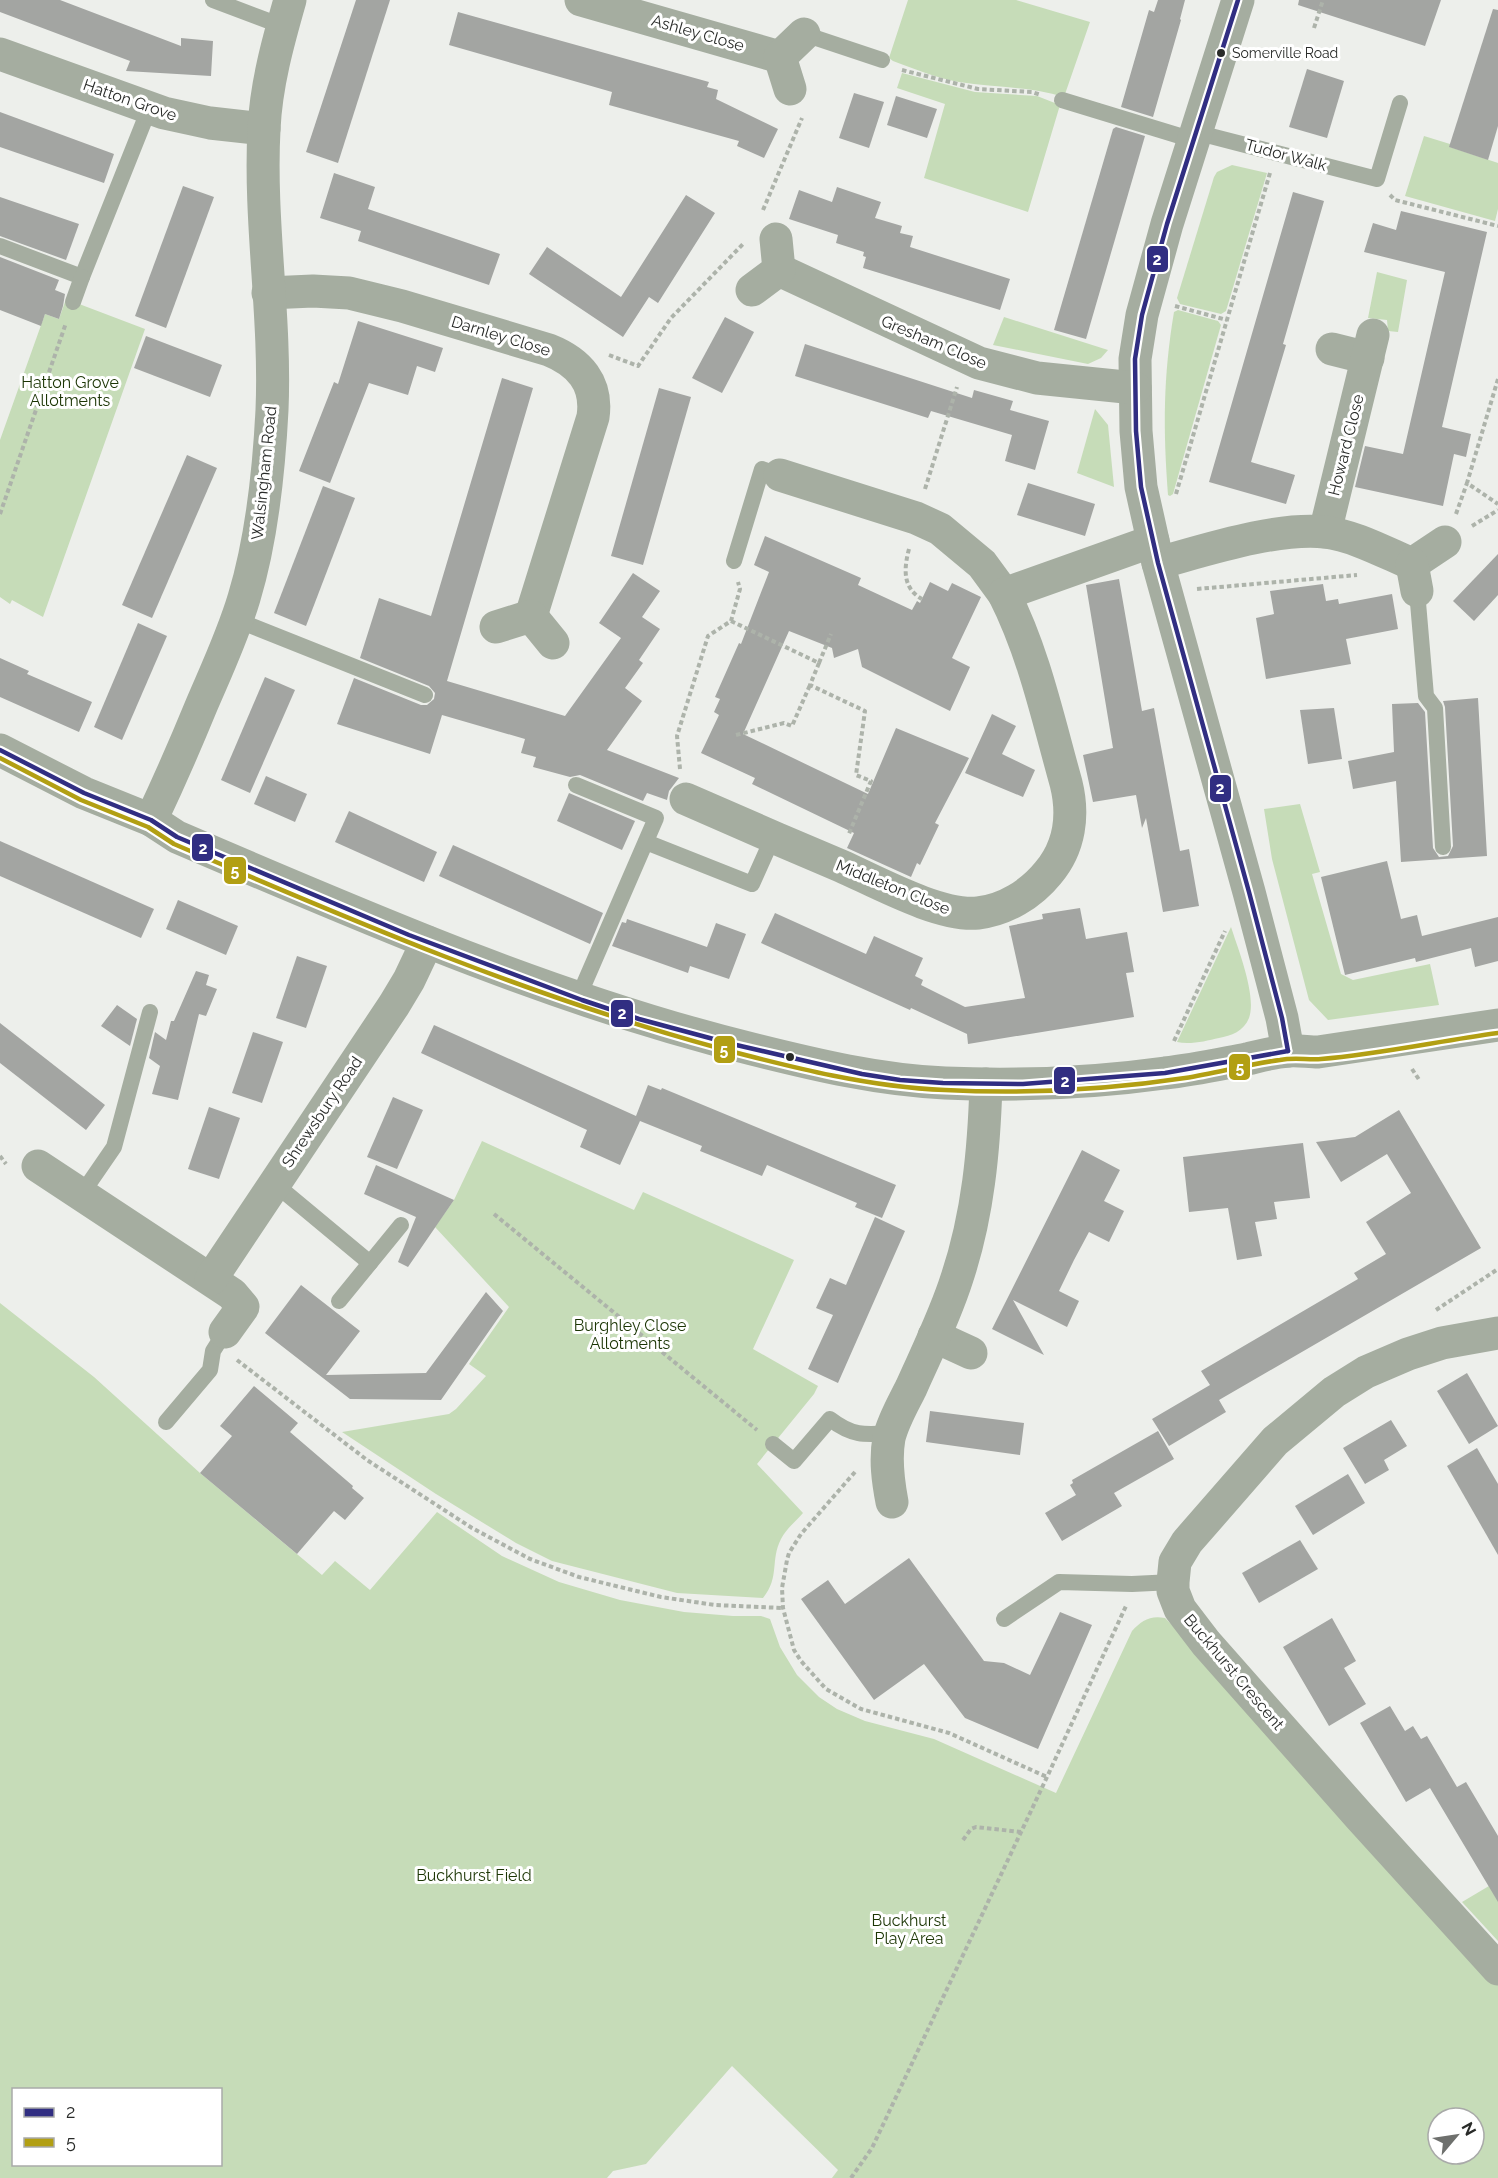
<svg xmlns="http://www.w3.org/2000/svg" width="1498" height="2178" viewBox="0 0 1498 2178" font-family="Raleway,sans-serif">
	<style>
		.green { fill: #c6dcb8; fill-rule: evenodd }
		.building { fill: #a3a5a2 }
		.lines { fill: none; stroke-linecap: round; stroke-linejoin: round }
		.path { stroke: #adb3aa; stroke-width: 4; stroke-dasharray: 4.5 3; stroke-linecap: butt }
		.service { stroke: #a5ada0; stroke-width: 16 }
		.minor { stroke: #a5ada0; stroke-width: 33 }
		.bus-1-casing { stroke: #fff; stroke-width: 9 }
		.bus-2-casing { stroke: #fff; stroke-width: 9 }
		.bus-1 { stroke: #312e82; stroke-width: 4.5 }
		.bus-2 { stroke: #b29f13; stroke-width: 4.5 }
		.bus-dot { fill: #292b29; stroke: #fff; stroke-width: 2 }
		.labels { text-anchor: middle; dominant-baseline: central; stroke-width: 6; stroke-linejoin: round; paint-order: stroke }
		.bus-label { font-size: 14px; fill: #292b29; stroke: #fff; text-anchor: start }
		.street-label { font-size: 16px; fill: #292b29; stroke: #fff }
		.park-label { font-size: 16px; fill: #1b3504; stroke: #fff }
		.line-badge { stroke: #fff; stroke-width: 2 }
		.badge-label { font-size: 16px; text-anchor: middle; font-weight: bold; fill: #fff }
	</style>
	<rect width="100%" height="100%" fill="#edefeb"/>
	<!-- green -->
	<g class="green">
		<path d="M 908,0 L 1016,0 L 1090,22 L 1064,97 C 1030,86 995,88 959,82 C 937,78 914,69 893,61 L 889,58 Z"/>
		<polygon points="902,73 975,92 1037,96 1060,105 1028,212 924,178 945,104 897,88"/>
		<polygon points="1424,136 1450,144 1450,147 1498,163 1498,209 1495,221 1405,196"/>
		<polygon points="1232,165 1267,173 1226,311 1221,314 1180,304 1177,298 1214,177 1217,172"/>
		<polygon points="1377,272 1407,280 1398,332 1388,331 1387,320 1368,318"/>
		<polygon points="66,299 145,329 43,617 12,600 10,604 0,597 0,440 45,314 59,319"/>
		<path d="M 1178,310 L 1218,321 L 1221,325 L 1173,494 L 1170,496 L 1168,495 C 1163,430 1163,377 1174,312 Z"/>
		<polygon points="1004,317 1108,350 1101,358 1088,364 993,345"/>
		<polygon points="1095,409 1108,425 1114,487 1077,473"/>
		<polygon points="1300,804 1320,872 1312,874 1341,974 1353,980 1430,964 1439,1005 1328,1020 1309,1000 1272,859 1264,809"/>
		<path d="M 1231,927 C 1238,949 1257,996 1249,1018 C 1244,1031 1231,1036 1219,1038 C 1206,1041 1190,1045 1177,1042 Z"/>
		<path d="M 482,1141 L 634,1210 L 643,1192 L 794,1260 L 753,1349 L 818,1386 L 814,1394 L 757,1464 L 803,1513 C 796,1521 786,1529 781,1539 C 770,1560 780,1577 763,1598 L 677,1593 L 552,1561 L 516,1543 L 436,1494 L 342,1432 L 449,1414 L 456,1409 L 486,1376 L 469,1364 L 509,1307 L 435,1227 L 454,1200 Z"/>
		<path d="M 0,1303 L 94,1377 L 200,1473 L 322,1575 L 335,1561 L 370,1590 L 437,1512 L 502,1556 L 559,1582 L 620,1600 L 684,1612 L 733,1616 L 761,1616 L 770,1619 L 780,1647 L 797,1675 L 819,1697 L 837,1709 L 865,1721 L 934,1739 L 1056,1793 L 1132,1631 C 1141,1621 1150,1615 1165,1618 L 1194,1647 L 1498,1983 L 1498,2178 L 832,2178 L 838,2170 L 732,2066 L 646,2164 L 613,2171 L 607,2178 L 0,2178 ZM 14,2090 L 220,2090 L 220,2164 L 14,2164 ZM 1438,2118 L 1474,2118 L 1474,2154 L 1438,2154 Z"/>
		<polygon points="1489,1886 1498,1901 1498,1941 1462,1902"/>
	</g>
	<!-- building -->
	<g class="building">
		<polygon points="0,0 60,0 181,46 181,38 213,41 211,76 126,71 130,61 0,12"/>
		<polygon points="356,0 390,0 338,163 306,152"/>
		<polygon points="1158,0 1185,0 1180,19 1181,20 1153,117 1121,107 1149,10 1154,12"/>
		<polygon points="1299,0 1441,0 1425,46 1298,5"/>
		<polygon points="1493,9 1498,10 1498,126 1488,160 1449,147"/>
		<polygon points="458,12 709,82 707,87 718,90 716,99 778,129 764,158 737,146 739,141 609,105 612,92 449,45"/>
		<polygon points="1307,69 1344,81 1327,138 1289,127"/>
		<polygon points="854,93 884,102 869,148 839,138"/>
		<polygon points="896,96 937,109 927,138 887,125"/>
		<polygon points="0,112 114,154 104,183 0,147"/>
		<polygon points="1116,127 1145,136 1086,339 1054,330 1113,129"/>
		<polygon points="334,173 375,187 368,209 500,254 489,285 358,241 361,231 320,218"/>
		<polygon points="183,186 214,197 166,328 135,316"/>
		<polygon points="837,187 881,202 875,218 902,226 900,233 913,236 910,247 1010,279 1000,310 863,268 866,257 863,256 864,252 836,243 838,235 789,219 799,190 832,202"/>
		<polygon points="1293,192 1324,201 1283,344 1286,345 1251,462 1295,475 1286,504 1209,482"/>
		<polygon points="686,195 715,213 658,303 649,297 623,337 529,274 547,247 621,297"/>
		<polygon points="0,197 79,224 66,260 0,236"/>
		<polygon points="1401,211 1487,232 1442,427 1471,434 1466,457 1454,454 1443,506 1355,487 1365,446 1403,454 1445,272 1364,252 1373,223 1396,230"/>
		<polygon points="0,257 59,280 55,290 65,294 63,306 59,319 45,314 41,326 0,310"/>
		<polygon points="725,317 754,332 722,393 692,378"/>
		<polygon points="358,321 443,348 435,372 417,366 408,395 369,383 330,483 299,471 334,382 338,384"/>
		<polygon points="146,336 222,365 210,397 134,368"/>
		<polygon points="805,344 972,398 974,390 1013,401 1010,410 1049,421 1035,470 1005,461 1012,435 931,411 928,418 795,376"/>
		<polygon points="502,378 533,388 447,681 565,716 621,638 599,623 633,573 660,591 642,617 660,629 639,660 643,663 625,688 642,701 607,750 679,778 669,791 667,800 647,793 643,801 580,775 570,777 533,767 536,757 521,753 525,739 442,715 430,754 337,724 354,678 421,705 427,705 434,699 435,693 429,686 360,658 379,598 431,616"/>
		<polygon points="659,388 691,397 643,565 611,556"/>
		<polygon points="187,455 217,468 152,618 122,605"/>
		<polygon points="1028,483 1095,504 1085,536 1017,515"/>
		<polygon points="323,486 355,498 306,626 274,613"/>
		<polygon points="765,536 861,578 858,585 912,610 917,601 920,603 930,582 948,591 952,583 981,597 952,658 970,667 950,711 862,667 858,649 834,658 832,648 789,631 743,734 868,794 896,728 969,758 935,823 939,825 920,865 917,863 911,877 847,848 854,833 752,784 755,778 701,753 719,715 714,712 720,699 715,697 739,643 741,644 769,572 754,565"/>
		<polygon points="1498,554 1498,595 1474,621 1453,601"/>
		<polygon points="1119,579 1142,711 1154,708 1180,851 1189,849 1199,906 1163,912 1146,818 1142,828 1136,795 1093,802 1083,755 1113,748 1086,585"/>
		<polygon points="1323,584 1326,601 1338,599 1339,604 1392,594 1398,629 1346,639 1351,664 1266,679 1256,618 1274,614 1270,591"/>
		<polygon points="138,623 167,636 122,740 94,727"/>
		<polygon points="0,658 29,671 27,674 92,702 79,732 0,697"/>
		<polygon points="265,677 295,690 250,793 221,780"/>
		<polygon points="1478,698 1487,856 1401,862 1396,781 1353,789 1348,761 1394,752 1392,704 1418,703 1425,712 1433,848 1439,857 1448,856 1453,846 1445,707 1443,701"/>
		<polygon points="1334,708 1342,759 1308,764 1300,710"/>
		<polygon points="992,714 1016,726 1002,754 1035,770 1023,797 965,773"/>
		<polygon points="266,776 307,794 295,822 254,804"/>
		<polygon points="569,793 635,821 622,850 557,821"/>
		<polygon points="349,811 437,852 424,882 335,842"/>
		<polygon points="0,841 154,909 141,938 0,876"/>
		<polygon points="453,845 603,913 590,944 439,876"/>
		<polygon points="1387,861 1401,919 1417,915 1422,936 1498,917 1498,961 1475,967 1471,948 1416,962 1415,958 1345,975 1321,877"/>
		<polygon points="178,900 238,926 226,955 166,929"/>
		<polygon points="1080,908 1086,939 1127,932 1134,972 1126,973 1134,1017 968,1044 967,1034 911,1008 910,1010 761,943 775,913 866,954 874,936 923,958 915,976 923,980 921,985 965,1007 1025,998 1009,926 1043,919 1042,914"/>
		<polygon points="627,919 707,947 716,923 746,934 729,979 690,966 688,973 612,946 622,922 626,923"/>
		<polygon points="297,956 327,966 306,1028 276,1018"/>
		<polygon points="196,971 209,975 206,985 217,989 206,1016 199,1014 178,1100 152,1094 160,1066 149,1058 155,1032 166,1040 171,1021 174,1021"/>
		<polygon points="117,1005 137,1019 130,1046 101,1026"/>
		<polygon points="0,1023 105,1105 86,1130 0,1063"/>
		<polygon points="434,1025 636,1116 648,1085 661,1090 662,1088 896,1185 882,1218 855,1207 857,1203 767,1165 762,1176 700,1151 702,1146 640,1121 620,1165 580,1147 587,1130 421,1053"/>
		<polygon points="253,1032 283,1042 262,1103 232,1093"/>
		<polygon points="393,1097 423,1110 397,1169 367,1157"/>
		<polygon points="209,1107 240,1118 219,1179 188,1169"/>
		<polygon points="1399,1110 1481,1248 1219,1400 1226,1412 1169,1446 1152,1419 1210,1385 1201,1371 1358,1279 1354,1273 1386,1254 1366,1222 1411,1193 1387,1154 1341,1182 1316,1142 1355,1137"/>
		<polygon points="1303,1143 1310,1198 1274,1202 1277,1219 1255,1222 1262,1256 1237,1260 1228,1208 1189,1212 1183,1157"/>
		<polygon points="1082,1150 1120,1170 1104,1201 1124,1211 1109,1242 1089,1232 1074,1260 1059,1291 1079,1301 1067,1327 1013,1300 1044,1355 992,1329"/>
		<polygon points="376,1165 454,1200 408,1267 398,1262 416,1217 364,1194"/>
		<polygon points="875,1217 905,1231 838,1383 808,1369 833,1315 816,1308 830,1278 846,1285"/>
		<polygon points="301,1285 360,1331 326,1375 426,1373 486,1292 503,1311 441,1400 350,1399 265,1333"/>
		<polygon points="1467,1373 1498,1426 1469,1444 1437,1391"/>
		<polygon points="254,1386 298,1423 290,1432 353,1486 352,1488 364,1498 345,1520 334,1511 297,1554 200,1473 232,1436 220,1426"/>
		<polygon points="930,1411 1024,1423 1020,1455 926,1442"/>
		<polygon points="1391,1420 1407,1446 1384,1460 1389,1470 1365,1484 1343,1448"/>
		<polygon points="1158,1431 1174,1459 1114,1493 1122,1506 1062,1541 1045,1513 1076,1495 1070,1485 1073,1483 1072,1480"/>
		<polygon points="1477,1448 1498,1484 1498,1555 1447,1466"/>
		<polygon points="1348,1474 1365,1503 1313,1535 1295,1506"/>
		<polygon points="1300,1540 1318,1569 1259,1603 1242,1573"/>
		<polygon points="909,1558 984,1661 1004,1663 1030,1675 1060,1612 1092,1625 1038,1749 965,1718 924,1664 874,1700 801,1599 828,1580 845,1604"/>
		<polygon points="1332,1618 1356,1661 1344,1668 1366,1704 1329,1726 1283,1647"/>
		<polygon points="1390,1706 1405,1731 1413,1726 1421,1739 1427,1736 1457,1787 1466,1782 1498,1836 1498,1902 1430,1788 1406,1802 1360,1723"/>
	</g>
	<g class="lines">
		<!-- path -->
		<g class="path">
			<polyline points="1314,28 1323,0"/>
			<polyline points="902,70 978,89 1032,92 1041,95"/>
			<polyline points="1390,195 1395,200 1498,226"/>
			<polyline points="763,210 802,118"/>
			<polyline points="1175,306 1227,320"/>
			<polyline points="609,355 638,366 671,318 744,243"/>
			<polyline points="1498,379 1467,483 1498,504"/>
			<polyline points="925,489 957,387"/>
			<polyline points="1176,494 1270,173"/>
			<polyline points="0,514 66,323"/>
			<polyline points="1456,514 1467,483"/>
			<polyline points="1472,526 1498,510"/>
			<path d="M 909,549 C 904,568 902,588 922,599"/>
			<polyline points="1197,589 1357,575"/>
			<polyline points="731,621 819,663 810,685 865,711 856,775 871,781 848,836"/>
			<polyline points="819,663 831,634"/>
			<polyline points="736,735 784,723 792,726 810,685"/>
			<polyline points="680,769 677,736 708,636 731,621 740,589 738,582"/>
			<polyline points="1174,1041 1225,931"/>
			<polyline points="1412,1069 1420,1081"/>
			<polyline points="0,1156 6,1164"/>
			<polyline points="494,1214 757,1430"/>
			<polyline points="1436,1310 1498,1269"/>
			<polyline points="237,1360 367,1460 472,1528 530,1559 579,1577 661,1597 715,1605 783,1608"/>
			<polyline points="855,1472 801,1534 789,1553 787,1560 782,1588 783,1608 794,1650 801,1661 826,1689 861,1709 949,1733 1047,1777"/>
			<polyline points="963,1840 971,1829 976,1827 1021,1832"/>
			<polyline points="851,2178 872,2148 1047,1777 1126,1606"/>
		</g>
		<!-- service -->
		<g class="service">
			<polyline points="213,0 282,26"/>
			<polyline points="804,34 882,60"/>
			<polyline points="1062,100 1193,140"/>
			<polyline points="1195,132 1377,179 1400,103"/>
			<polyline points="0,246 82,277 149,109"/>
			<polyline points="73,302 82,277"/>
			<polyline points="734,561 762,469 780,475"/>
			<polyline points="1417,591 1426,696 1435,708 1443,847"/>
			<polyline points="237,620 425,695"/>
			<polyline points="576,785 656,818 578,998"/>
			<polyline points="646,842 752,884 773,837"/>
			<polyline points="275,1184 370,1263"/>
			<polyline points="81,1195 114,1147 150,1012"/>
			<polyline points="339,1301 401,1225"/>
			<polyline points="166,1422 210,1370 213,1351 225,1332"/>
			<path d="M 773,1444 L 794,1461 L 830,1419 C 852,1436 864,1435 891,1433"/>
			<polyline points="1004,1619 1059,1582 1132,1584 1173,1582"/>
		</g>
		<!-- minor -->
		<g class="minor">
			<polyline points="581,0 780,57"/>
			<polyline points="1238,0 1167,224 1142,315 1135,359 1136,431 1141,487 1158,563 1249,892 1282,1018 1288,1051"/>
			<polyline points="0,54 164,113 210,123 264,129"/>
			<polyline points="790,89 780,57 804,34"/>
			<polyline points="779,270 979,363 1037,378 1135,388"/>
			<polyline points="752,290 779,270 776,239"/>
			<path d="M 268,293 L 313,291 L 349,293 L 402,306 L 549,350 C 579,362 598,383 593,417 L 531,616"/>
			<polyline points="1332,349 1368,358"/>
			<polyline points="780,475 916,518 940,529 982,564 1004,594"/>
			<polyline points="1325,532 1373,335"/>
			<path d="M 1158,563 C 1206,550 1275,527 1325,532 C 1355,536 1384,552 1412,564 L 1445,542"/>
			<polyline points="1412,564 1417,591"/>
			<polyline points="496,627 531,616 553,643"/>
			<path d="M 0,750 L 84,793 L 151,820 L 177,837 C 364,917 553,1000 752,1049 C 816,1065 879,1080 945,1083 C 1017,1086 1093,1083 1165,1073 C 1192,1070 1220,1064 1247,1059 C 1260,1056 1274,1052 1288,1051 C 1298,1050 1308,1052 1318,1052 L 1498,1025"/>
			<path d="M 686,799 C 738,822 789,844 841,866 C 877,882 940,917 978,913 C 1005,910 1031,894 1048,873 C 1070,847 1074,815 1066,783 C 1048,719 1034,653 1004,594 L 1153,541"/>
			<path d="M 151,820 C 169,782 186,743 202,704 C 217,669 233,635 244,598 C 261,542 269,469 272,410 C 276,316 259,222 264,129 C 266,85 278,42 290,0"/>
			<polyline points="38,1166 232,1294 243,1307 225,1332"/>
			<polyline points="211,1279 394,1005 409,980 427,942"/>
			<polyline points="1498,1333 1442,1343 1408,1354 1366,1372 1334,1392 1275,1441 1187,1542 1175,1562 1173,1582 1173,1591 1180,1609 1206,1643 1360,1817 1498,1969"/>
			<polyline points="934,1336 971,1353"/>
			<path d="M 892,1502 C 888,1481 885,1460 889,1438 C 893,1421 903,1404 911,1388 C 927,1352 945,1316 957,1278 C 978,1215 984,1150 986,1084"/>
		</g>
		<defs>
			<g id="bus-1">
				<polyline points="1238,0 1167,224 1142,315 1135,359 1136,431 1141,487 1158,563 1249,892 1282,1018 1288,1051"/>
				<polyline points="0,750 84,793 151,820 177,837 409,935 582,1000 639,1019 732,1044 862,1074 900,1080 943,1083 1023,1084 1165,1073 1288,1051"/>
			</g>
			<path id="bus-2" d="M 0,758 L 81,800 L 148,827 L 174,844 C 353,921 533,998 722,1049 C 795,1068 869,1087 945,1090 C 1025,1094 1106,1090 1185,1078 C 1217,1073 1248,1064 1280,1060 C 1294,1057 1307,1060 1321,1059 C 1380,1054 1439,1041 1498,1033"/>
		</defs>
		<!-- bus-1 casing -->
		<use href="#bus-1" class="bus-1-casing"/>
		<!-- bus-2 casing -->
		<use href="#bus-2" class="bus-2-casing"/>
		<!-- bus-1 -->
		<use href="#bus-1" class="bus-1"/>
		<!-- bus-2 -->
		<use href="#bus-2" class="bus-2"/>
	</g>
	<!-- markers -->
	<g class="bus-dot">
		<circle cx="1221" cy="53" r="5"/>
		<circle cx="790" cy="1057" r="5"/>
	</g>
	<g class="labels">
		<!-- bus labels -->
		<g class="bus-label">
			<text x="1232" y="53">Somerville Road</text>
		</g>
		<!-- street labels -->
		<g class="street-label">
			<text transform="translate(698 33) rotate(16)">Ashley Close</text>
			<text transform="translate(130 100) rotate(19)">Hatton Grove</text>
			<text transform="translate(1286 155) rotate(15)">Tudor Walk</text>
			<text transform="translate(501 336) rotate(17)">Darnley Close</text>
			<text transform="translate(934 342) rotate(23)">Gresham Close</text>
			<text transform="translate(1346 445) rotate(-76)">Howard Close</text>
			<text transform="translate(264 473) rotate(-84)">Walsingham Road</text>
			<text transform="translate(893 887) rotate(22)">Middleton Close</text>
			<text transform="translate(322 1112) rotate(-56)">Shrewsbury Road</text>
			<text transform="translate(1234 1672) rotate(50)">Buckhurst Crescent</text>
		</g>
		<!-- park labels -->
		<g class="park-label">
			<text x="70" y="382">Hatton Grove<tspan x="70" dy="18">Allotments</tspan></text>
			<text x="630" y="1325">Burghley Close<tspan x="630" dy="18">Allotments</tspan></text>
			<text x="474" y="1875">Buckhurst Field</text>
			<text x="909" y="1920">Buckhurst<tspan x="909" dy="18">Play Area</tspan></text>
		</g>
	</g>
	<g class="line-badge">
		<rect x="1146" y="245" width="23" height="28" rx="6" fill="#312e82"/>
		<rect x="1209" y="774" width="23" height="29" rx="6" fill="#312e82"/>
		<rect x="191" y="833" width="23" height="29" rx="6" fill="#312e82"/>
		<rect x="223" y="856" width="24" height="29" rx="6" fill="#b29f13"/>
		<rect x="610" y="999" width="24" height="29" rx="6" fill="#312e82"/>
		<rect x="713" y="1035" width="23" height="29" rx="6" fill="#b29f13"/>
		<rect x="1228" y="1053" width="23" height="28" rx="6" fill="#b29f13"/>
		<rect x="1053" y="1066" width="23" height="29" rx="6" fill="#312e82"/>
	</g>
	<g class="badge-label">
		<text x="1157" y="265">2</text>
		<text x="1220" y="794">2</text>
		<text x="203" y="854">2</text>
		<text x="235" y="876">5</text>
		<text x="622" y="1019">2</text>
		<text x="724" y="1055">5</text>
		<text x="1240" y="1073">5</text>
		<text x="1065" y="1087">2</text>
	</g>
	<!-- legend -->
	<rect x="12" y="2088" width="210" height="78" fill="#ffffff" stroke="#a9aaa9" stroke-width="1.5"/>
	<rect x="24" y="2108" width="30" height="9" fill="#312e82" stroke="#a9aaa9" stroke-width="1.5"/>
	<text x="66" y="2118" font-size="18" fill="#292b29">2</text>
	<rect x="24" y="2138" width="30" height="9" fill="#b29f13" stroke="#a9aaa9" stroke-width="1.5"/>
	<text x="66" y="2148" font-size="18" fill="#292b29">5</text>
	<!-- north arrow -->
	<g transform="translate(1456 2136) rotate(61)"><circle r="28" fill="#ffffff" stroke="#a9aaa9" stroke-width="1.5"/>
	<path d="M0-4.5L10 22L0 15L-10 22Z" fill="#6e706d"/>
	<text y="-9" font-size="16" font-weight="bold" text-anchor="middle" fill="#292b29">N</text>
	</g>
</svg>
